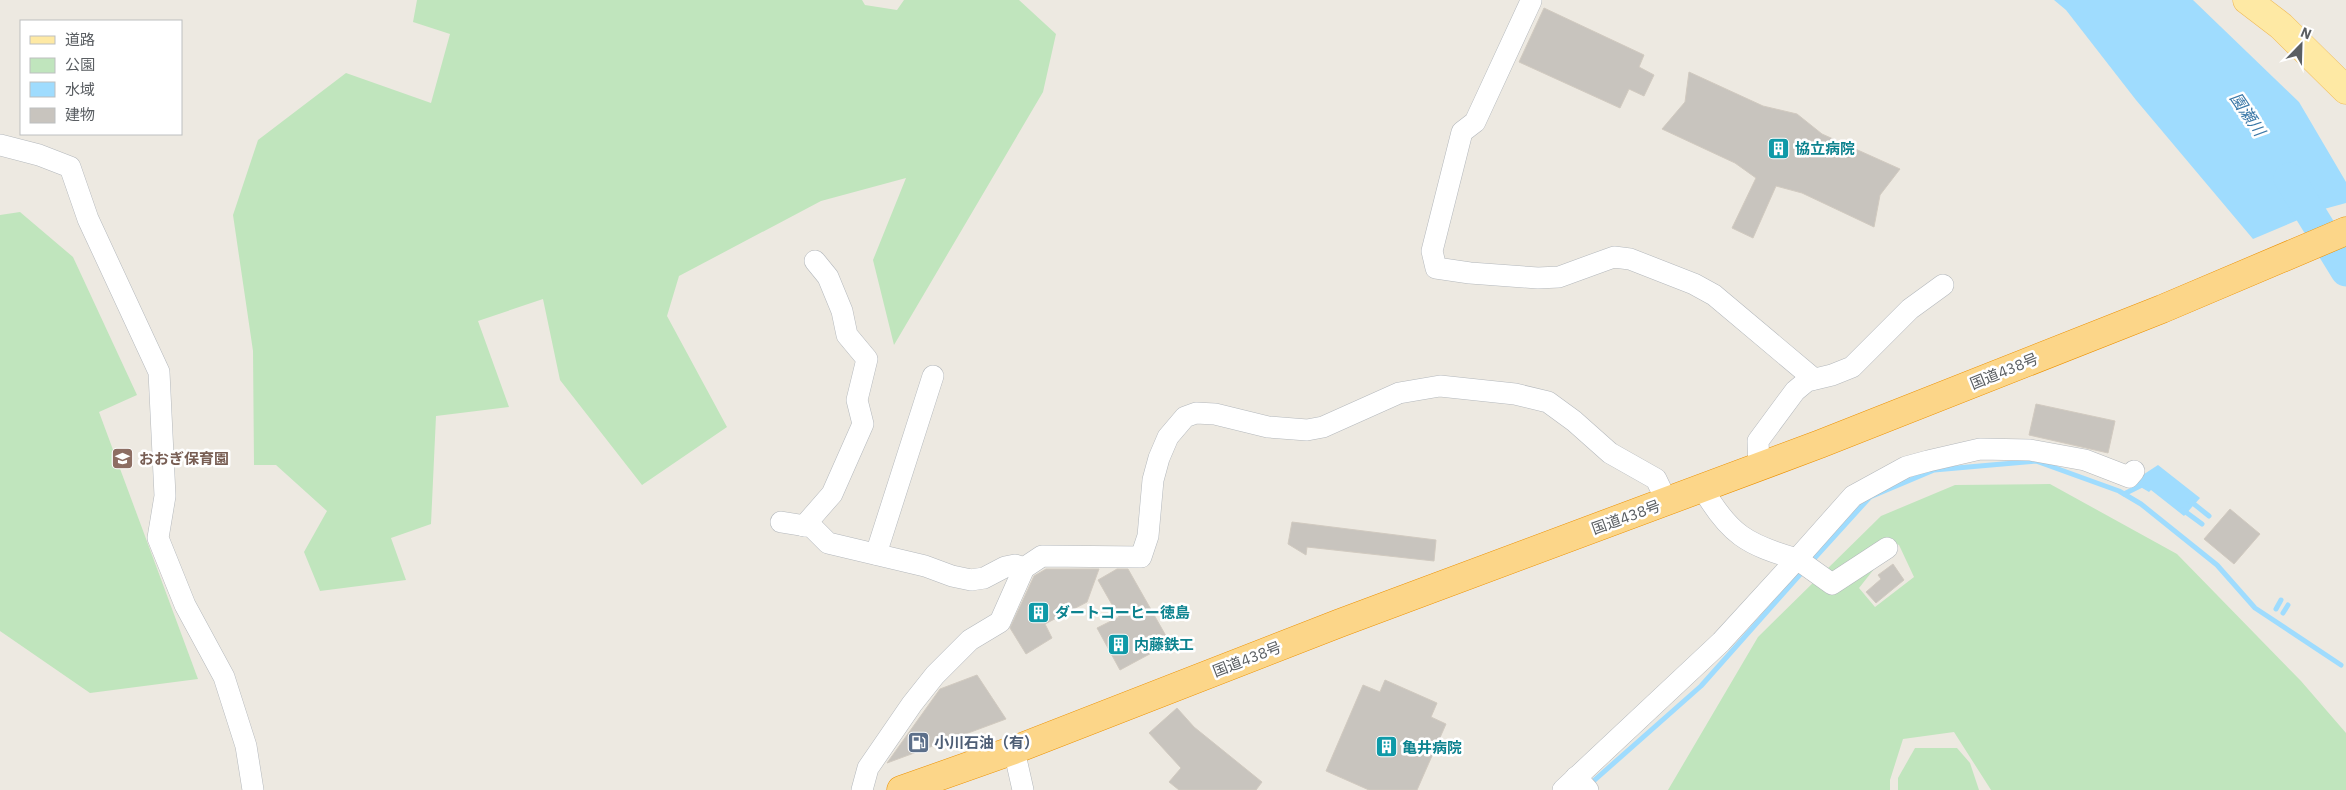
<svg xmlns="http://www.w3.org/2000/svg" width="2346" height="790" viewBox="0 0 2346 790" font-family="'IBM Plex Sans','Noto Sans JP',sans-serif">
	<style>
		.green { fill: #c0e5bd; fill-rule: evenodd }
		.water { fill: #9fdcfe }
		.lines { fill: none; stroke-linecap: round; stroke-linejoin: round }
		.stream { stroke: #9fdcfe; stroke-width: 5 }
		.river { stroke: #9fdcfe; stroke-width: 31 }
		.building { fill: #c8c4be; stroke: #d1cac0 }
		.minor-casing { stroke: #b4b8bc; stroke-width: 22 }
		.major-casing { stroke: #f0b956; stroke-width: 29 }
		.highway-casing { stroke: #ec9101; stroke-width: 29 }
		.minor { stroke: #fff; stroke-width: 21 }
		.major { stroke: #fee9a4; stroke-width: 28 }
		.highway { stroke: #fcd689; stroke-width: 28 }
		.labels { text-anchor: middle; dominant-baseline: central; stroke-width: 5; stroke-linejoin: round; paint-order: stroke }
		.culture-label { font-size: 15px; font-weight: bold; fill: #0d838f; stroke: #fff; text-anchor: start }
		.street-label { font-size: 15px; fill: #5a5e62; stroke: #fff }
		.education-label { font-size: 15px; font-weight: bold; fill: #785e54; stroke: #fff; text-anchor: start }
		.service-label { font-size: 15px; font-weight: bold; fill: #4e5e75; stroke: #fff; text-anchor: start }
		.water-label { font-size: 16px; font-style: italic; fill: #3b78a7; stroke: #fff }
	</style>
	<rect width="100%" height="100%" fill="#ede9e1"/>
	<!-- green -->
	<g class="green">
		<polygon points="417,0 862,0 865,5 897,10 904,0 1019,0 1056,34 1043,92 894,345 873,260 906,178 821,201 679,276 667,316 727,427 642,485 560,380 543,299 478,321 509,407 436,416 431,524 391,538 406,580 320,591 304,552 327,511 276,465 254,465 253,351 233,215 258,140 346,73 431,103 450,34 413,22"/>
		<polygon points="20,212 73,257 137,395 99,412 198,679 90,693 0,631 0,215"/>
		<path d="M 2050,484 L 2177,554 L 2301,681 L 2346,733 L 2346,790 L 1991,790 L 1954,732 L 1903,739 L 1890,780 L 1890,790 L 1668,790 L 1758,637 L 1881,516 L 1955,485 ZM 1890,541 L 1899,545 L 1914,577 L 1875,607 L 1859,588 L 1882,559 Z"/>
		<polygon points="1915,748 1957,748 1970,763 1979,790 1898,790 1898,778"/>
	</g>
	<!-- water -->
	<g class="water">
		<polygon points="2054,0 2193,0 2299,102 2346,182 2346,203 2324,209 2253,239 2136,100 2066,10"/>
		<polygon points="2158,465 2200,498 2184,516 2151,490 2149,492 2132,482"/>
	</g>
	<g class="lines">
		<!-- stream -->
		<g class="stream">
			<polyline points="2124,494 2144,484"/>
			<polyline points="2189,500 2209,516"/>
			<polyline points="2183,510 2202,524"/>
			<polyline points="1811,562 1870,497 1934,470 2036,461 2119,491 2141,504 2217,565 2255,608 2341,665"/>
			<polyline points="2276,609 2281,600"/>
			<polyline points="2283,613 2288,605"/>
			<polyline points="1589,785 1701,686 1804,570"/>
		</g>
		<!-- river -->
		<polyline class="river" points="2289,178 2346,271"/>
	</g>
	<!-- building -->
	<g class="building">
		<polygon points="1544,8 1644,55 1639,67 1654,75 1644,96 1629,89 1620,108 1519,62"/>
		<polygon points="1689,72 1763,106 1797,114 1822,134 1900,169 1880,195 1874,227 1802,193 1776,186 1753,238 1732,228 1756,178 1735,163 1662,129 1685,102"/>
		<polygon points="2036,404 2115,421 2108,453 2029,435"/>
		<polygon points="2230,509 2260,534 2234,564 2204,539"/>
		<polygon points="1292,522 1436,540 1434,561 1307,547 1306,555 1288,544"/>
		<polygon points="1893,564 1904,580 1876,603 1866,592 1881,579 1878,575"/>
		<polygon points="1046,569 1099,569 1087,602 1045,624 1052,638 1026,654 1010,628 1034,576"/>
		<polygon points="1117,569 1128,569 1170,643 1120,670 1097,628 1119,617 1098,580"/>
		<polygon points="977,675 1006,719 887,763 940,689"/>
		<polygon points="1385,680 1437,703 1431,717 1446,724 1417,790 1369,790 1326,771 1363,685 1380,692"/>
		<polygon points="1177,708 1194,727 1262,782 1256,790 1179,790 1169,782 1181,768 1149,733"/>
	</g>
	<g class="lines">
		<defs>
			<g id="minor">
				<polyline points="1531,1 1475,122 1462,132 1432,251 1436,268 1470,273 1538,278 1559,277 1614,257 1630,259 1694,284 1714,295 1814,379"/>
				<polyline points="0,145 39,155 70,167 88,219 159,372 165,496 158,538 185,605 224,677 246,746 253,790"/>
				<polyline points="1759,467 1758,441 1795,391 1807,381 1832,375 1852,367 1910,309 1943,285"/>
				<path d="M 1703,489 C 1729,534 1747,545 1797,559 L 1853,496 L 1906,467 L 1928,461 L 1980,449 L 2030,450 L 2085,460 L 2129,477 L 2134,471"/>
				<polyline points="781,522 812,527 828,543 925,566 952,576 971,580 984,578 1005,567 1015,565 1024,568"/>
				<polyline points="804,526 832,494 863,424 857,400 867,359 847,335 842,311 828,277 815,261"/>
				<polyline points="876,554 933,376"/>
				<polyline points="1014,750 1023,790"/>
				<polyline points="1576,777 1588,790"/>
				<polyline points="862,790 868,768 912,704 935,675 970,640 1000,622 1024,568 1042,556 1141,557 1148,536 1153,480 1159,458 1168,437 1185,417 1196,413 1215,414 1268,427 1307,430 1323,427 1399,393 1440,386 1515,394 1548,402 1574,421 1610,453 1656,479 1667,502"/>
				<polyline points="1563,790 1721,642 1797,559 1832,584 1887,548"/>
			</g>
			<polyline id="major" points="2247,0 2281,26 2346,90"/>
			<polyline id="highway" points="901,790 1014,750 1340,623 1820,444 2162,309 2346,231"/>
		</defs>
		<!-- minor casing -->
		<use href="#minor" class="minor-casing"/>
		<!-- major casing -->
		<use href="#major" class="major-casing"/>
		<!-- highway casing -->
		<use href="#highway" class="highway-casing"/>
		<!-- minor -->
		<use href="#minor" class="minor"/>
		<!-- major -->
		<use href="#major" class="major"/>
		<!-- highway -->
		<use href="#highway" class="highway"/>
	</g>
	<!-- icons -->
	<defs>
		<symbol id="building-square" viewBox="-11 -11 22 22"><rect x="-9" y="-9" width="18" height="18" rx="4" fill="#0f9aa8" stroke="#fff"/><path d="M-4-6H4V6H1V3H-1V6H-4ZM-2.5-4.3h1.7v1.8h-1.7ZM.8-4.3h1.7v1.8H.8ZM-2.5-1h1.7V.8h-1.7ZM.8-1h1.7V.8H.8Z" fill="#fff"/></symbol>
		<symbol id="school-square" viewBox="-11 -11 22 22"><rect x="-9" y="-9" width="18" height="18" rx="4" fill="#8d6e63" stroke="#fff"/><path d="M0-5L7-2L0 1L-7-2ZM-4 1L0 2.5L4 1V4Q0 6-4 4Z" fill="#fff"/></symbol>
		<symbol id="fuel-square" viewBox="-11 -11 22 22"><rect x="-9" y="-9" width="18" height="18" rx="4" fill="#5c6f8a" stroke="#fff"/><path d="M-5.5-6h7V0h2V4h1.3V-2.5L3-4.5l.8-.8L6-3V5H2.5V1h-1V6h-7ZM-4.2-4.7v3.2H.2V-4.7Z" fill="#fff"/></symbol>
	</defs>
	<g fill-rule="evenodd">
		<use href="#building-square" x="1766" y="136" width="25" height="25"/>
		<use href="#school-square" x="110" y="446" width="25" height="25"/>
		<use href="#building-square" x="1026" y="600" width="25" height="25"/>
		<use href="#building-square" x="1106" y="632" width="25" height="25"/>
		<use href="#fuel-square" x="906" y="730" width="25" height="25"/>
		<use href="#building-square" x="1374" y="734" width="25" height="25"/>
	</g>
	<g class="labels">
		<!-- culture labels -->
		<g class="culture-label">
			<text x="1795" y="148">協立病院</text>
			<text x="1055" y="612">ダートコーヒー徳島</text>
			<text x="1134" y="644">内藤鉄工</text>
			<text x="1402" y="747">亀井病院</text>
		</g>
		<!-- street labels -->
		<g class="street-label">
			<text transform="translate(2004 371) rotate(-22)">国道438号</text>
			<text transform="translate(1626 517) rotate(-20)">国道438号</text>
			<text transform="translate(1247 659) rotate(-21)">国道438号</text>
		</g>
		<!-- education labels -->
		<g class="education-label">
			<text x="139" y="458">おおぎ保育園</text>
		</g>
		<!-- service labels -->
		<g class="service-label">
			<text x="934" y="742">小川石油（有）</text>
		</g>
		<!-- water labels -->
		<g class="water-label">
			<text transform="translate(2248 114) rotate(56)">園瀬川</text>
		</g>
	</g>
	<!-- legend -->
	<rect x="20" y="20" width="162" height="115" fill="#ffffff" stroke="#bdbfc0"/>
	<rect x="30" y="36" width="25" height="8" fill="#fee9a4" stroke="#bdbfc0"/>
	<text x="65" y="45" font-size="15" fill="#5a5e62">道路</text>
	<rect x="30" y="58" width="25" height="15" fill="#c0e5bd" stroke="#bdbfc0"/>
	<text x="65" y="70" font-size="15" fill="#5a5e62">公園</text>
	<rect x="30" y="82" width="25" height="15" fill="#9fdcfe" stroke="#bdbfc0"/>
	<text x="65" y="95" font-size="15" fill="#5a5e62">水域</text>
	<rect x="30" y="108" width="25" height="15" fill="#c8c4be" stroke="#bdbfc0"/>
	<text x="65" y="120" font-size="15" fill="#5a5e62">建物</text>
	<!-- north arrow -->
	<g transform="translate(2301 45) rotate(23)" stroke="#ffffff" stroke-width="4" paint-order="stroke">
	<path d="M0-4L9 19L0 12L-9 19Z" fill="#5a5e62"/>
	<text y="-8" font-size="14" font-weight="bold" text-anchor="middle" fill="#5a5e62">N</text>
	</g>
</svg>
